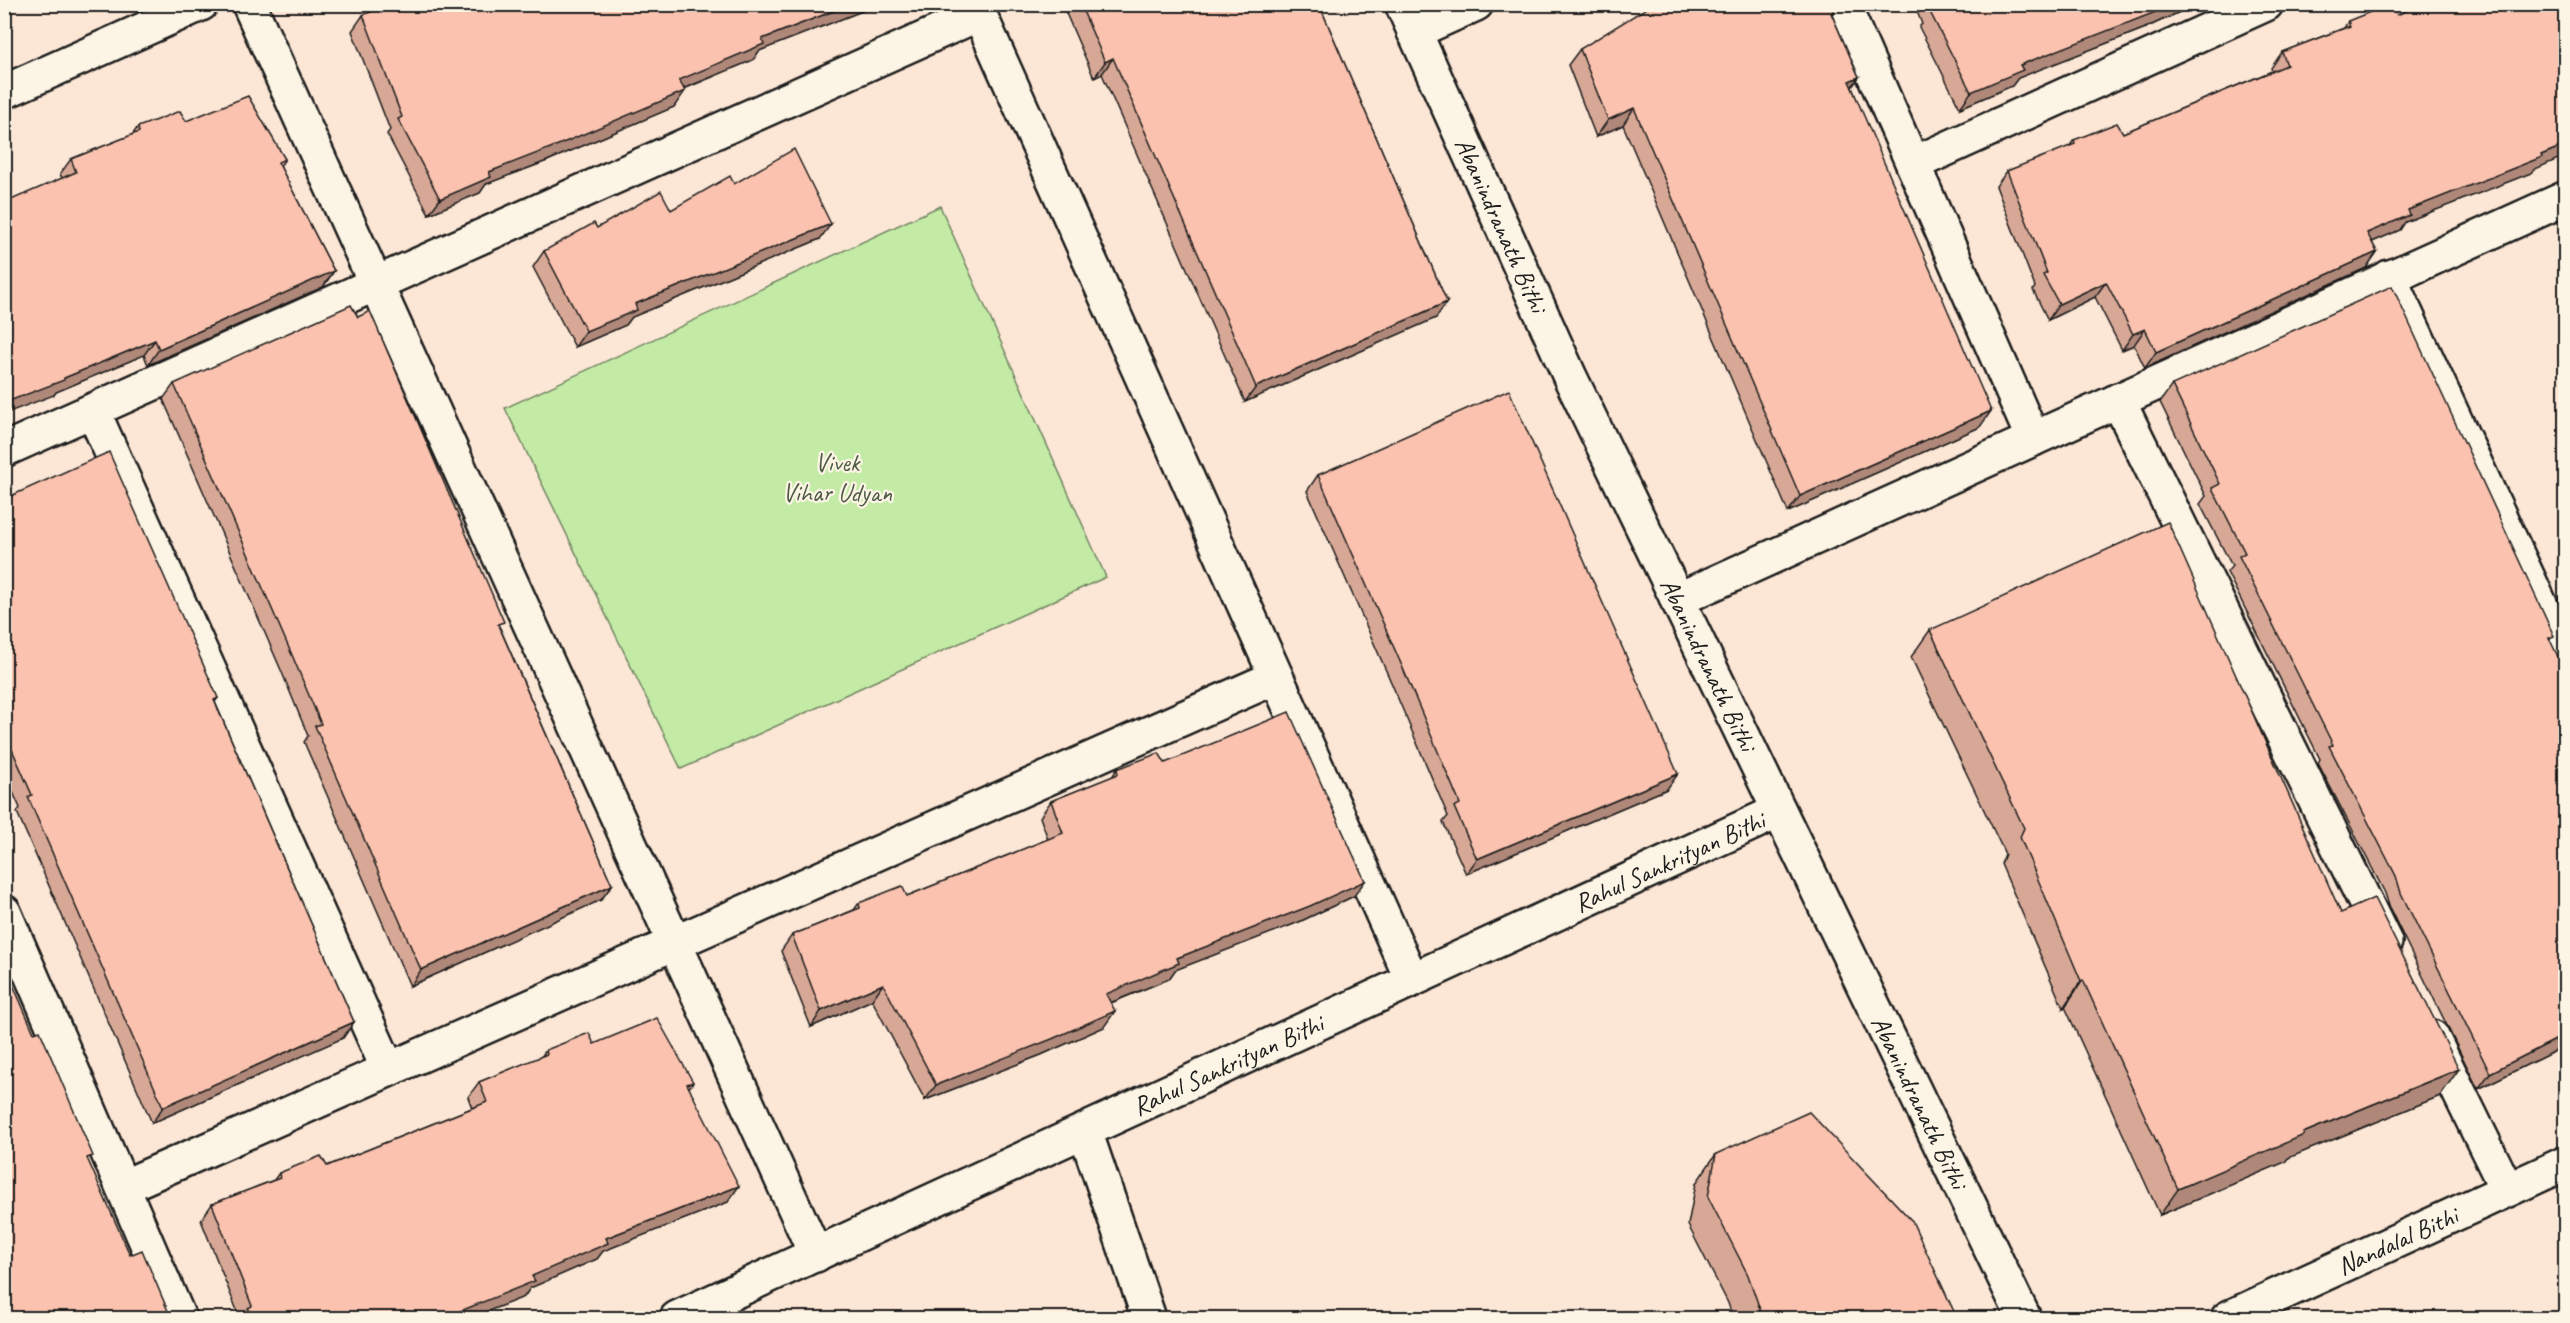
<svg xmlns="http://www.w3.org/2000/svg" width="2570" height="1323" viewBox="0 0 2570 1323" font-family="Caveat,sans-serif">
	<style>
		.green { fill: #c3eba6; stroke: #708461; stroke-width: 1.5 }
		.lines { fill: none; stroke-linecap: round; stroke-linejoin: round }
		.minor-casing { stroke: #1c1c1c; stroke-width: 38 }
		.minor { stroke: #fcf5e5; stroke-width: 33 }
		.wall { fill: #d8a896; stroke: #1c1c1c; stroke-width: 1.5 }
		.shaded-wall { fill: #b0887a; stroke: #1c1c1c; stroke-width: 1.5 }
		.building { fill: #fbc3af; stroke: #1c1c1c; stroke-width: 1.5 }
		.labels { text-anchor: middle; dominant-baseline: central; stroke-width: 4.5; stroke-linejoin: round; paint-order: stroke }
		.street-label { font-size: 26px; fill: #1c1c1c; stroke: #fcf5e5 }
		.park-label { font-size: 26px; fill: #4e5a45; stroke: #fcf5e5 }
	</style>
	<rect width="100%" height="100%" fill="#fce6d5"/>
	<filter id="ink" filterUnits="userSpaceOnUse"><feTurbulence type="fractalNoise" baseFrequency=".0167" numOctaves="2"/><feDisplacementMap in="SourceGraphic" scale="12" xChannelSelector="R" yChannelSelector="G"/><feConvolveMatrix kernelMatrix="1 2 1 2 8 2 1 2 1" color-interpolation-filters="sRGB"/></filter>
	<g filter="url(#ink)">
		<!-- green -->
		<polygon class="green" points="940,206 1106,577 681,769 505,408"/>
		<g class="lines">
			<defs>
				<g id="minor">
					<polyline points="249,4 816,1255"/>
					<polyline points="975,4 1412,980"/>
					<path id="s1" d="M 1402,4 L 1570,377 L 2024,1318"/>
					<polyline points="1843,4 2033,439"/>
					<polyline points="1414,32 1476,4"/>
					<polyline points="4,92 201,4"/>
					<polyline points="1913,164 2266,4"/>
					<polyline points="2389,277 2566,660"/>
					<polyline points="2118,400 2385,942"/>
					<polyline points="93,411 388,1069"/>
					<polyline points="4,450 979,14"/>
					<polyline points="1677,600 2566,198"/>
					<polyline points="4,912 179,1318"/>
					<polyline points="2432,1037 2507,1190"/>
					<polyline points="1085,1131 1149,1318"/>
					<polyline points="123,1187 1276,677"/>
					<path id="s2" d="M 677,1318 L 1779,811"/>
					<path id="s3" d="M 2228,1318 L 2566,1163"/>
				</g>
			</defs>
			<!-- minor casing -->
			<use href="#minor" class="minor-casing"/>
			<!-- minor -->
			<use href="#minor" class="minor"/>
		</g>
		<!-- wall -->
		<g class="wall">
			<polygon points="390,4 880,4 759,51 753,60 684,89 674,107 547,161 486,184 480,193 429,214 387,134 390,130 352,31 363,15"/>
			<polygon points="1062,4 1319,4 1447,302 1436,318 1245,402 1102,74 1094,78"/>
			<polygon points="1914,4 2197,4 2143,29 2018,78 2012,86 1960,108 1919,27 1922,24"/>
			<polygon points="1834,11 1832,15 1859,77 1852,87 1980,427 1788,512 1623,125 1596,137 1568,65 1580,49 1693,12"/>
			<polygon points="2397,15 2533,170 2531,173 2405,222 2400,230 2372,242 2377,252 2366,268 2145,368 2134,345 2122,350 2095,297 2048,320 2033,290 2035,287 1996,186 2007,171 2069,147 2074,140 2123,133 2272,71 2271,68 2282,52 2344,28 2348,21"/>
			<polygon points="186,121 285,159 280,166 334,271 323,287 148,365 144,355 56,392 54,395 62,178 60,174 71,159 132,135 138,127"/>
			<polygon points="734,184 820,239 632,317 626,325 575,347 533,267 544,251 597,228 671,210"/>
			<polygon points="174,384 500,628 612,885 601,900 410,986 304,742 308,736 281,670 163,399"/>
			<polygon points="2172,385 2550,640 2565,1046 2478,1089 2390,909 2385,893 2318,763 2320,759 2227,572 2232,566 2200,504 2206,496 2160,402"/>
			<polygon points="1318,475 1667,789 1466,874 1443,822 1448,816 1391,682 1307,491"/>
			<polygon points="4,499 218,698 215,702 354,1022 343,1038 152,1123 17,812 20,808 4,772"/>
			<polygon points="1930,630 2341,913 2440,1096 2288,1158 2285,1162 2160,1215 2065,1007 2063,1008 2001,864 2005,854 1911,657"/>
			<polygon points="1165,763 1354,896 1299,922 1175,970 1169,979 1111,1003 1104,1027 1041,1055 925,1100 872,1000 811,1027 781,951 792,935 854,910 859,903 907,896 1048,839 1040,817 1051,801 1112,777 1117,769"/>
			<polygon points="594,1044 693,1082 689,1088 728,1202 603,1251 597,1259 530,1288 524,1297 470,1318 240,1318 201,1220 212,1204 274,1180 279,1173 327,1166 472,1108 468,1097 479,1082 541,1057 546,1050"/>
			<polygon points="1716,1154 1957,1318 1733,1318 1728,1303 1688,1225 1696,1183"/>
		</g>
		<!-- shaded-wall -->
		<g class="shaded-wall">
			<polygon points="851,4 880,4 759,51 753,60 668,95 679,80 762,39"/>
			<polygon points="2173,4 2197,4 2143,29 2018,78 2012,86 1960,108 1971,92 2020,65"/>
			<polygon points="1113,58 1102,74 1094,78 1105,62"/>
			<polygon points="1859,77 1847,93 1849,81"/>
			<polygon points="685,91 674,107 547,161 486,184 480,193 429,214 440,199 489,172"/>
			<polygon points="1634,108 1623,125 1596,137 1608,120"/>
			<polygon points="2565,145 2565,156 2533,170 2531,173 2405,222 2400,230 2356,249 2367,233 2408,210"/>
			<polygon points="831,224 820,239 632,317 626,325 575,347 586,331 635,304"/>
			<polygon points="2377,252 2366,268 2145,368 2156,352"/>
			<polygon points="334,271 323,287 148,365 159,349"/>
			<polygon points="2106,282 2095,297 2048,320 2059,304"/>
			<polygon points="1447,302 1436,318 1245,402 1256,387"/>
			<polygon points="2145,329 2134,345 2122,350 2133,334"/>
			<polygon points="155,340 144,355 56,392 54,395 4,414 4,403"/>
			<polygon points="1991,411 1980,427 1788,512 1800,496"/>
			<polygon points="1678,774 1667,789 1466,874 1477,859"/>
			<polygon points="1365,881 1354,896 1299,922 1175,970 1169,979 1095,1009 1106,994 1177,958"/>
			<polygon points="612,885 601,900 410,986 421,970"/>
			<polygon points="2083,980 2065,1007 2063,1008 2081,981"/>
			<polygon points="883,984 872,1000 811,1027 821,1011"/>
			<polygon points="1115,1011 1104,1027 1041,1055 925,1100 936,1085"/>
			<polygon points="354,1022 343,1038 152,1123 163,1107"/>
			<polygon points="2565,1035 2565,1046 2478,1089 2490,1073"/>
			<polygon points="2459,1069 2440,1096 2288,1158 2285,1162 2160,1215 2178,1189 2303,1133"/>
			<polygon points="739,1186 728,1202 603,1251 597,1259 530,1288 524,1297 470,1318 443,1318 532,1276 606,1238"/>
		</g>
		<!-- building -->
		<g class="building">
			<polygon points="390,4 851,4 762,39 764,44 679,80 685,91 558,145 489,172 491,177 440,199 398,119 402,117 363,15"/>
			<polygon points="1080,4 1319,4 1447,302 1256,387 1113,58 1105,62"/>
			<polygon points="1653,4 1690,4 1693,12 1710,4 1831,4 1834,11 1831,13 1859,77 1849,81 1991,411 1800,496 1634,108 1608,120 1580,49"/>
			<polygon points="1931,4 2173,4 2153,13 2020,65 2023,70 1971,92 1930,12 1933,10"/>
			<polygon points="2390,4 2392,4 2397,15 2422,4 2565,4 2565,145 2541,155 2542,157 2408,210 2410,215 2367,233 2377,252 2156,352 2145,329 2133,334 2106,282 2059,304 2043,275 2047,273 2007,171 2075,144 2074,140 2117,123 2123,133 2287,65 2282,52 2350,26 2348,21"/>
			<polygon points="248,96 285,159 278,162 334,271 159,349 155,340 64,378 64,380 4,403 4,203 76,172 71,159 139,132 138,127 180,111 186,121"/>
			<polygon points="794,149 831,224 635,304 637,310 586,331 544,251 594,223 597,228 661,191 671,210 730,176 734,184"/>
			<polygon points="2392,286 2554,636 2549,638 2565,671 2565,1035 2490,1073 2401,893 2396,876 2329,746 2333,745 2239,556 2245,553 2212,488 2220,484 2172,385"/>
			<polygon points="351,305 358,317 370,311 504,622 498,624 612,885 421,970 315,726 321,724 292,655 174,384"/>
			<polygon points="1509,390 1678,774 1477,859 1454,807 1460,804 1402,666 1318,475"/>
			<polygon points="109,452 218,698 214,700 354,1022 163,1107 28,797 32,795 4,731 4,499"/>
			<polygon points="2168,522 2341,913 2374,898 2459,1069 2303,1133 2304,1135 2178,1189 2083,980 2081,981 2020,837 2024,828 1930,630"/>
			<polygon points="1289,712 1365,881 1310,906 1177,958 1179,963 1106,994 1115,1011 1052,1039 936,1085 883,984 821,1011 792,935 860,908 859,903 902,886 907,896 1063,833 1051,801 1118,774 1117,769 1159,753 1165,763"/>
			<polygon points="4,964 34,1033 40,1031 93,1156 87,1158 130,1255 142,1250 171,1318 4,1318"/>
			<polygon points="657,1018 693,1082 687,1084 739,1186 606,1238 608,1243 532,1276 535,1281 443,1318 254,1318 248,1308 252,1306 212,1204 280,1178 279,1173 321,1156 327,1166 487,1102 479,1082 547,1054 546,1050 589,1033 594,1044"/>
			<polygon points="1809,1112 1912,1221 1957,1318 1763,1318 1748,1275 1708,1197 1716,1154"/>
		</g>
	</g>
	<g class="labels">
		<!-- street labels -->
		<g class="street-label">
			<text stroke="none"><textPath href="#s1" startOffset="242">Abanindranath Bithi</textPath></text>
			<text stroke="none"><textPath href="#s1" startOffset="728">Abanindranath Bithi</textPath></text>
			<text stroke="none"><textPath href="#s2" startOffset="1092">Rahul Sankrityan Bithi</textPath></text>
			<text stroke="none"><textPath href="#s2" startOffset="606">Rahul Sankrityan Bithi</textPath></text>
			<text stroke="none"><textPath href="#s1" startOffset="1214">Abanindranath Bithi</textPath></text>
			<text stroke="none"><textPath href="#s3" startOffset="186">Nandalal Bithi</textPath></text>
		</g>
		<!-- park labels -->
		<g class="park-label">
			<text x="837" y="462">Vivek<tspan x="837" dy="30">Vihar Udyan</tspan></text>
		</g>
	</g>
	<!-- margin -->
	<rect width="2570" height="1323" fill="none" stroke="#fcf5e5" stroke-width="24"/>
	<rect x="12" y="12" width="2546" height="1299" fill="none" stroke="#1c1c1c" stroke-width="2" filter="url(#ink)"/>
</svg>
